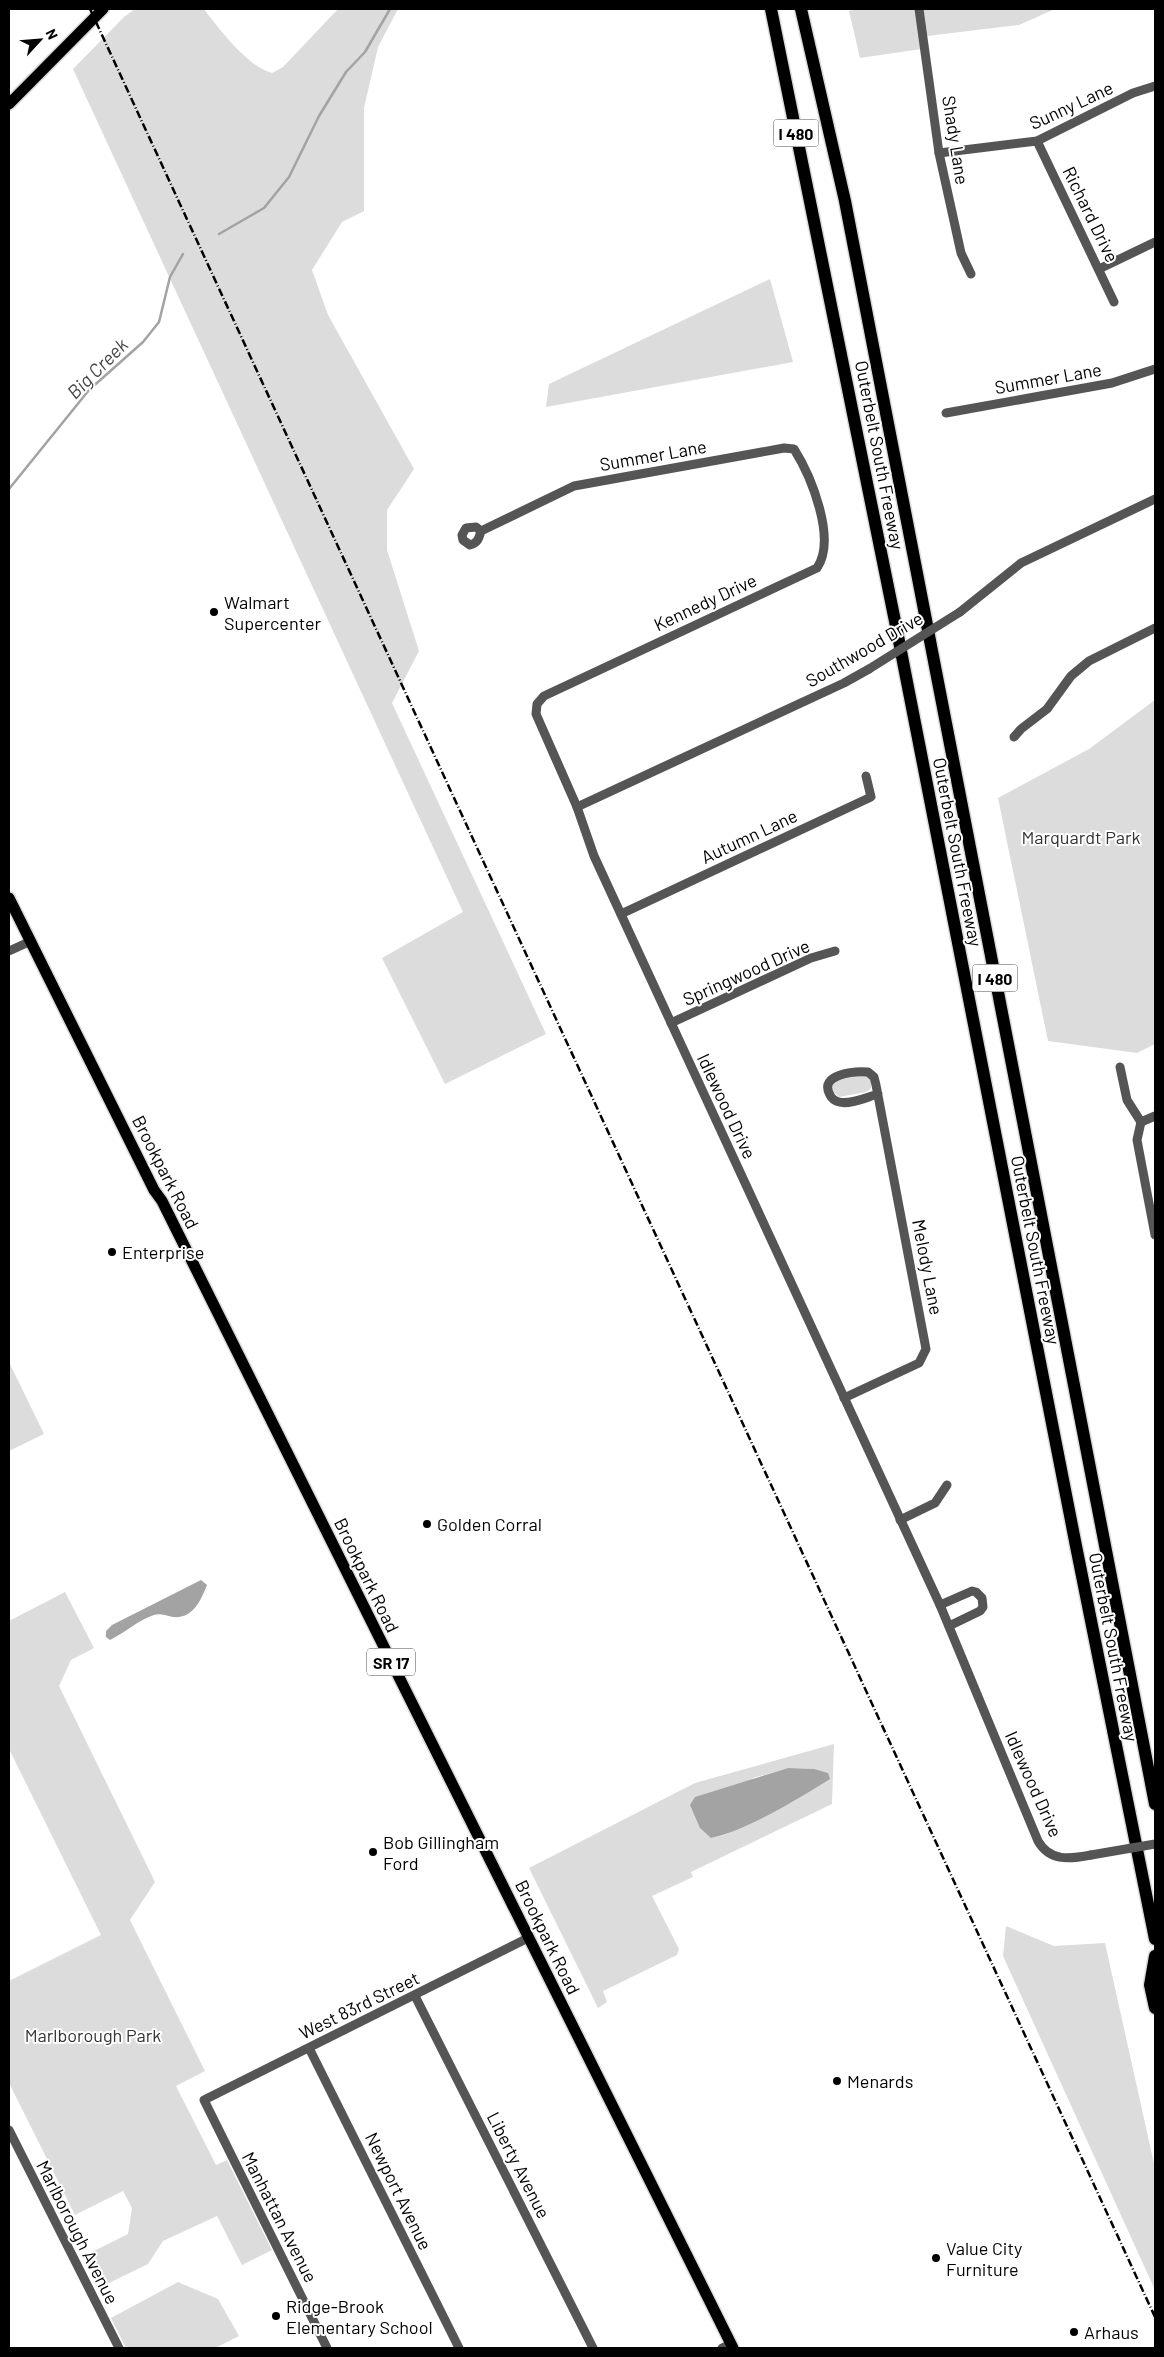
<svg xmlns="http://www.w3.org/2000/svg" width="1164" height="2357" viewBox="0 0 1164 2357" font-family="Barlow,sans-serif">
	<style>
		.green { fill: #dcdcdc; fill-rule: evenodd }
		.water { fill: #a3a3a3 }
		.lines { fill: none; stroke-linecap: round; stroke-linejoin: round }
		.stream { stroke: #a3a3a3; stroke-width: 2.5 }
		.major-casing { stroke: #dbdbdb; stroke-width: 14 }
		.highway-casing { stroke: #dbdbdb; stroke-width: 15 }
		.minor { stroke: #555; stroke-width: 9 }
		.major { stroke: #000; stroke-width: 11 }
		.highway { stroke: #000; stroke-width: 12 }
		.rail { stroke: #000; stroke-width: 2.5; stroke-dasharray: 8 2.5 1 2.5; stroke-linecap: butt }
		.minor-bridge { stroke: #555; stroke-width: 9 }
		.poi-dot { fill: #000; stroke: #fff; stroke-width: 2 }
		.labels { text-anchor: middle; dominant-baseline: central; stroke-width: 4; stroke-linejoin: round; paint-order: stroke }
		.shield { fill: #fff; stroke: #4c4c4c; stroke-width: 1 }
		.shield-label { font-size: 16px; font-weight: bold; fill: #000 }
		.street-label { font-size: 18px; fill: #000; stroke: #fff }
		.poi-label { font-size: 18px; fill: #000; stroke: #fff; text-anchor: start }
		.park-label { font-size: 18px; fill: #333; stroke: #fff }
		.water-label { font-size: 19px; font-style: italic; fill: #444; stroke: #fff }
	</style>
	<rect width="100%" height="100%" fill="#fff"/>
	<!-- green -->
	<g class="green">
		<path d="M 135,9 L 204,9 C 218,28 248,67 272,73 L 283,67 L 338,9 L 398,9 L 378,47 L 364,108 L 364,211 L 342,222 L 312,270 L 328,315 L 414,469 L 387,510 L 387,550 L 419,651 L 392,703 L 546,1034 L 445,1084 L 382,958 L 463,912 L 73,69 L 124,17 Z"/>
		<polygon points="858,9 1055,9 1019,25 919,37 921,49 860,58 849,11"/>
		<polygon points="770,279 793,362 546,407 549,384"/>
		<polygon points="1155,700 1155,1044 1137,1053 1048,1041 998,798 1089,749"/>
		<polygon points="860,1074 867,1075 871,1078 871,1088 866,1092 839,1097 831,1090 831,1085 837,1079"/>
		<polygon points="9,1362 44,1434 9,1451"/>
		<polygon points="65,1592 94,1648 71,1660 59,1686 155,1882 130,1920 205,2071 176,2086 216,2165 227,2160 272,2250 242,2265 217,2216 163,2241 148,2264 105,2285 90,2253 128,2234 132,2208 123,2191 75,2215 9,2083 9,1981 101,1935 9,1749 9,1621"/>
		<path d="M 834,1744 L 832,1804 L 691,1872 L 693,1877 L 652,1896 L 679,1949 L 677,1955 L 603,1991 L 607,2002 L 598,2008 L 529,1868 L 695,1783 ZM 788,1768 L 814,1769 L 796,1800 L 724,1835 L 711,1838 L 753,1778 Z"/>
		<polygon points="1006,1926 1054,1946 1105,1943 1155,2168 1155,2290 1003,1956"/>
		<polygon points="178,2282 218,2299 239,2336 215,2348 126,2348 111,2318"/>
	</g>
	<!-- water -->
	<g class="water">
		<path d="M 201,1580 L 207,1585 C 201,1600 193,1619 173,1617 C 167,1616 160,1613 154,1615 C 138,1620 126,1632 110,1640 L 106,1637 L 106,1631 L 112,1625 Z"/>
		<path d="M 788,1768 L 814,1769 L 828,1773 L 830,1779 C 798,1799 747,1830 711,1838 L 700,1828 L 690,1805 L 695,1797 Z"/>
	</g>
	<g class="lines">
		<!-- stream -->
		<g class="stream">
			<polyline points="219,234 264,208 289,177 319,116 346,72 365,52 390,9"/>
			<polyline points="9,489 89,390 143,342 159,322 170,277 183,254"/>
		</g>
		<defs>
			<g id="major">
				<polyline points="9,104 103,9"/>
				<polyline points="9,898 154,1190 162,1201 733,2348"/>
			</g>
			<g id="highway">
				<polyline points="771,9 898,636 1076,1546 1155,1939"/>
				<polyline points="801,9 845,201 1155,1804"/>
				<polyline points="1155,1956 1150,1985 1155,2008"/>
			</g>
		</defs>
		<!-- major casing -->
		<use href="#major" class="major-casing"/>
		<!-- highway casing -->
		<use href="#highway" class="highway-casing"/>
		<!-- minor -->
		<g class="minor">
			<polyline points="919,9 939,153 961,253 971,274"/>
			<polyline points="1037,141 1114,302"/>
			<polyline points="939,153 1037,141 1133,93 1155,86"/>
			<polyline points="1099,269 1155,242"/>
			<polyline points="946,413 1112,383 1155,369"/>
			<path d="M 481,531 L 476,527 L 466,528 L 462,535 L 463,540 L 470,545 C 478,543 479,538 481,531 L 574,486 L 784,448 L 794,449 C 811,476 837,539 817,568 L 544,696 L 537,704 L 536,714 L 577,807 L 594,856 L 940,1605 L 1038,1841 C 1050,1862 1070,1859 1091,1855"/>
			<polyline points="960,612 1021,563 1155,499"/>
			<polyline points="1014,737 1021,729 1047,709 1071,676 1089,661 1155,628"/>
			<polyline points="577,807 844,683 869,669"/>
			<polyline points="621,914 871,797 866,776"/>
			<polyline points="9,951 31,941"/>
			<polyline points="671,1023 811,958 835,951"/>
			<polyline points="1120,1067 1127,1100 1141,1122 1137,1140 1155,1235"/>
			<polyline points="1141,1122 1155,1116"/>
			<path d="M 844,1398 L 919,1363 L 926,1349 L 876,1085 L 874,1077 L 868,1072 C 855,1071 818,1074 830,1095 C 832,1099 835,1101 839,1102 C 850,1105 867,1097 878,1094"/>
			<polyline points="900,1520 935,1503 947,1485"/>
			<polyline points="940,1605 972,1591 976,1592 982,1598 983,1607 980,1611 949,1626"/>
			<polyline points="415,1996 593,2348"/>
			<polyline points="309,2048 459,2348"/>
			<polyline points="9,2130 119,2348"/>
			<polyline points="327,2348 204,2100 528,1938"/>
			<polyline points="722,2348 731,2344"/>
		</g>
		<!-- major -->
		<use href="#major" class="major"/>
		<!-- highway -->
		<use href="#highway" class="highway"/>
		<!-- rail -->
		<polyline class="rail" points="90,9 1155,2317"/>
		<!-- minor-bridge -->
		<g class="minor-bridge">
			<polyline points="869,669 960,612"/>
			<polyline points="1091,1855 1155,1844"/>
		</g>
	</g>
	<!-- markers -->
	<g class="poi-dot">
		<circle cx="214" cy="612" r="5"/>
		<circle cx="112" cy="1252" r="5"/>
		<circle cx="427" cy="1524" r="5"/>
		<circle cx="373" cy="1852" r="5"/>
		<circle cx="837" cy="2081" r="5"/>
		<circle cx="936" cy="2258" r="5"/>
		<circle cx="276" cy="2316" r="5"/>
		<circle cx="1074" cy="2332" r="5"/>
	</g>
	<g class="labels">
		<!-- shield labels -->
		<g class="shield">
			<rect x="773.5" y="119.5" width="45" height="27" rx="4"/>
			<rect x="972.5" y="964.5" width="45" height="27" rx="4"/>
			<rect x="367" y="1648.5" width="48" height="27" rx="4"/>
		</g>
		<g class="shield-label">
			<text x="796" y="133">I 480</text>
			<text x="995" y="978">I 480</text>
			<text x="391" y="1662">SR 17</text>
		</g>
		<!-- street labels -->
		<g class="street-label">
			<text transform="translate(1071 105) rotate(-25)">Sunny Lane</text>
			<text transform="translate(956 140) rotate(81)">Shady Lane</text>
			<text transform="translate(1091 214) rotate(64)">Richard Drive</text>
			<text transform="translate(1048 378) rotate(-10)">Summer Lane</text>
			<text transform="translate(653 455) rotate(-10)">Summer Lane</text>
			<text transform="translate(880 455) rotate(79)">Outerbelt South Freeway</text>
			<text transform="translate(705 602) rotate(-25)">Kennedy Drive</text>
			<text transform="translate(864 649) rotate(-30)">Southwood Drive</text>
			<text transform="translate(749 836) rotate(-25)">Autumn Lane</text>
			<text transform="translate(958 852) rotate(79)">Outerbelt South Freeway</text>
			<text transform="translate(746 972) rotate(-24)">Springwood Drive</text>
			<text transform="translate(727 1106) rotate(65)">Idlewood Drive</text>
			<text transform="translate(166 1172) rotate(63)">Brookpark Road</text>
			<text transform="translate(1036 1250) rotate(79)">Outerbelt South Freeway</text>
			<text transform="translate(928 1267) rotate(79)">Melody Lane</text>
			<text transform="translate(367 1575) rotate(64)">Brookpark Road</text>
			<text transform="translate(1114 1647) rotate(79)">Outerbelt South Freeway</text>
			<text transform="translate(1034 1784) rotate(66)">Idlewood Drive</text>
			<text transform="translate(548 1937) rotate(64)">Brookpark Road</text>
			<text transform="translate(359 2005) rotate(-26)">West 83rd Street</text>
			<text transform="translate(519 2165) rotate(63)">Liberty Avenue</text>
			<text transform="translate(399 2191) rotate(64)">Newport Avenue</text>
			<text transform="translate(280 2217) rotate(63)">Manhattan Avenue</text>
			<text transform="translate(78 2232) rotate(63)">Marlborough Avenue</text>
		</g>
		<!-- poi labels -->
		<g class="poi-label">
			<text x="224" y="602">Walmart<tspan x="224" dy="21">Supercenter</tspan></text>
			<text x="122" y="1252">Enterprise</text>
			<text x="437" y="1524">Golden Corral</text>
			<text x="383" y="1842">Bob Gillingham<tspan x="383" dy="21">Ford</tspan></text>
			<text x="847" y="2081">Menards</text>
			<text x="946" y="2248">Value City<tspan x="946" dy="21">Furniture</tspan></text>
			<text x="286" y="2306">Ridge-Brook<tspan x="286" dy="21">Elementary School</tspan></text>
			<text x="1084" y="2332">Arhaus</text>
		</g>
		<!-- park labels -->
		<g class="park-label">
			<text x="1081" y="837">Marquardt Park</text>
			<text x="93" y="2035">Marlborough Park</text>
		</g>
		<!-- water labels -->
		<g class="water-label">
			<text transform="translate(97 368) rotate(-45)">Big Creek</text>
		</g>
	</g>
	<!-- border -->
	<rect width="1164" height="2357" fill="none" stroke="#000000" stroke-width="20"/>
	<!-- north arrow -->
	<g transform="translate(40 40) rotate(64)" stroke="#ffffff" stroke-width="4" paint-order="stroke">
	<path d="M0-4L9 19L0 12L-9 19Z" fill="#000000"/>
	<text y="-8" font-size="14" font-weight="bold" text-anchor="middle" fill="#000000">N</text>
	</g>
</svg>
